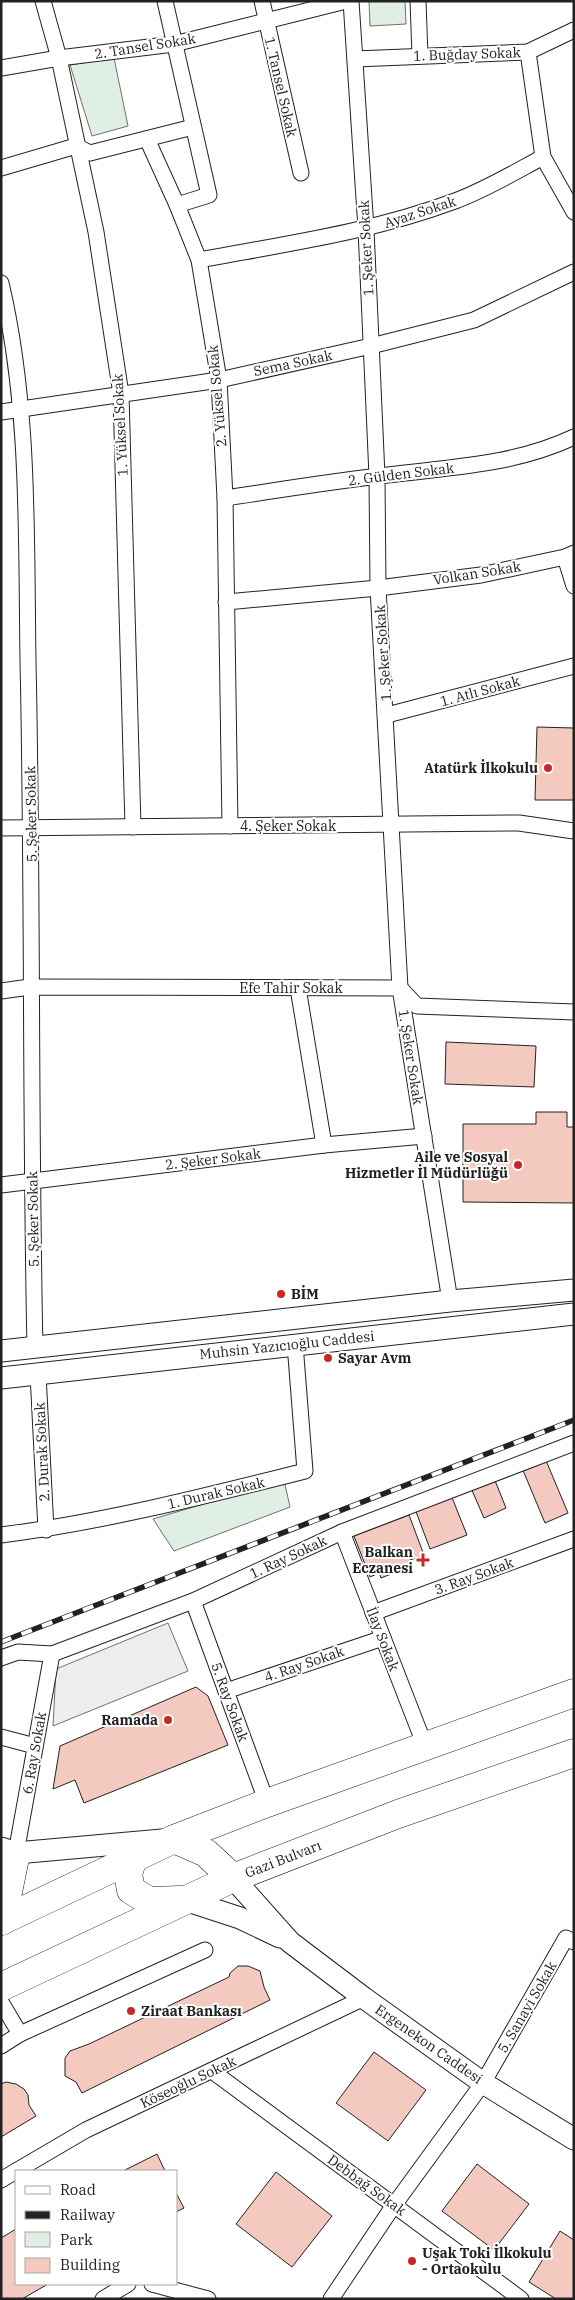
<svg xmlns="http://www.w3.org/2000/svg" width="575" height="2300" viewBox="0 0 575 2300" font-family="'IBM Plex Serif',serif">
	<style>
		.green { fill: #e0efe3; stroke: #6f6f6f }
		.parking { fill: #ededed; stroke: #6f6f6f }
		.building { fill: #f3c9c0; stroke: #222 }
		.lines { fill: none; stroke-linecap: round; stroke-linejoin: round }
		.street-casing { stroke: #222; stroke-width: 17 }
		.secondary-casing { stroke: #222; stroke-width: 23 }
		.highway-casing { stroke: #222; stroke-width: 29 }
		.street { stroke: #fff; stroke-width: 15 }
		.secondary { stroke: #fff; stroke-width: 21 }
		.highway { stroke: #fff; stroke-width: 28 }
		.rail-casing { stroke: #222; stroke-width: 5.5 }
		.rail { stroke: #fff; stroke-width: 4; stroke-dasharray: 11; stroke-linecap: butt }
		.poi-dot { fill: #c62828; stroke: #fff; stroke-width: 2 }
		.labels { text-anchor: middle; dominant-baseline: central; stroke-width: 4; stroke-linejoin: round; paint-order: stroke }
		.street-label { font-size: 14px; fill: #222; stroke: #fff }
		.poi-label { font-size: 14px; font-weight: bold; fill: #222; stroke: #fff; text-anchor: end }
	</style>
	<rect width="100%" height="100%" fill="#fff"/>
	<!-- green -->
	<g class="green">
		<polygon points="369,1 405,1 406,24 370,26"/>
		<polygon points="114,58 128,126 92,136 70,65"/>
		<polygon points="284,1480 290,1507 174,1551 153,1519"/>
	</g>
	<!-- parking -->
	<polygon class="parking" points="168,1623 188,1671 53,1726 56,1669"/>
	<!-- building -->
	<g class="building">
		<polygon points="537,727 574,728 574,800 535,800"/>
		<polygon points="446,1042 536,1046 534,1087 445,1084"/>
		<polygon points="536,1112 567,1112 567,1127 574,1127 574,1203 463,1202 463,1124 536,1124"/>
		<polygon points="545,1458 568,1513 545,1523 522,1468"/>
		<polygon points="494,1478 506,1508 484,1518 471,1488"/>
		<polygon points="451,1495 467,1535 430,1549 415,1509"/>
		<polygon points="409,1515 424,1555 410,1560 412,1566 381,1578 379,1573 370,1577 354,1536"/>
		<polygon points="196,1687 208,1696 228,1745 84,1803 75,1780 53,1789 60,1746"/>
		<polygon points="238,1966 248,1966 260,1971 264,1987 270,2000 82,2093 76,2082 65,2076 65,2058 70,2051 89,2044 229,1977 230,1973"/>
		<polygon points="374,2052 426,2090 388,2141 336,2103"/>
		<polygon points="6,2082 16,2084 24,2089 28,2095 29,2105 36,2116 1,2137 1,2084"/>
		<polygon points="157,2154 165,2171 123,2171"/>
		<polygon points="477,2164 529,2204 494,2250 442,2211"/>
		<polygon points="276,2172 332,2216 292,2267 236,2224"/>
		<polygon points="176,2193 184,2208 176,2212"/>
		<polygon points="16,2229 16,2284 48,2284 22,2299 1,2299 1,2238"/>
		<polygon points="560,2231 574,2240 574,2299 556,2299 529,2282"/>
	</g>
	<g class="lines">
		<defs>
			<g id="street">
				<polyline points="43,1 59,58 96,232 121,394 133,827"/>
				<polyline points="165,1 209,195 177,205 199,260 219,380 225,498 230,826"/>
				<polyline points="262,1 301,173"/>
				<polyline points="351,1 366,229 377,476 378,588 400,988 450,1301"/>
				<polyline points="418,1 420,56"/>
				<polyline points="528,52 543,157 574,212"/>
				<polyline points="355,59 528,52 574,30"/>
				<polyline points="1,68 59,58 174,44 346,1"/>
				<polyline points="147,139 177,205"/>
				<polyline points="1,168 76,146 90,153 193,127"/>
				<path d="M 199,260 C 285,244 372,232 455,201 C 485,190 515,172 543,157"/>
				<path d="M 1,283 C 30,406 26,535 28,661 C 33,890 30,1118 35,1347"/>
				<polyline points="1,412 219,380 371,346 474,320 574,272"/>
				<path d="M 225,498 C 279,490 333,481 388,475 C 451,467 515,465 574,437"/>
				<polyline points="565,557 574,586"/>
				<polyline points="226,602 378,588 481,575 565,557 574,553"/>
				<polyline points="387,715 574,666"/>
				<polyline points="1,828 519,823 574,831"/>
				<polyline points="298,988 324,1145"/>
				<polyline points="1,991 30,987 400,988 417,1006 574,1012"/>
				<polyline points="1,1185 324,1145 424,1136"/>
				<polyline points="38,1374 46,1530"/>
				<polyline points="342,1532 425,1746"/>
				<path d="M 1,1535 C 104,1522 205,1496 305,1471 L 295,1344"/>
				<polyline points="193,1601 267,1803"/>
				<polyline points="373,1613 574,1539"/>
				<polyline points="1,1658 18,1652 52,1654 193,1601 342,1532 574,1443"/>
				<polyline points="226,1691 383,1638"/>
				<polyline points="1,1737 35,1746"/>
				<polyline points="16,1853 52,1654"/>
				<polyline points="1,2002 20,2034"/>
				<polyline points="1,2046 20,2034 205,1950"/>
				<polyline points="212,2071 521,2299"/>
				<polyline points="16,2171 86,2130 364,1998"/>
				<polyline points="1,2180 16,2171"/>
				<polyline points="152,2284 208,2299"/>
				<polyline points="103,2299 128,2284"/>
				<polyline points="331,2299 394,2205 483,2083 566,1938 574,1942"/>
			</g>
			<g id="secondary">
				<polyline points="1,1351 450,1301 574,1290"/>
				<polyline points="1,1378 574,1314"/>
				<polyline points="1,1848 16,1853 162,1840"/>
				<polyline points="233,1878 290,1942 364,1998 483,2083 574,2139"/>
				<polyline points="185,1900 240,1918 280,1937"/>
			</g>
			<g id="highway">
				<polyline points="174,1839 206,1853 233,1878"/>
				<polyline points="133,1858 128,1874 131,1890 149,1901 180,1900"/>
				<polyline points="1,1921 174,1839 267,1803 574,1693"/>
				<polyline points="2,1921 16,1853"/>
				<polyline points="1,1987 233,1878 398,1814 574,1753"/>
			</g>
		</defs>
		<!-- street casing -->
		<use href="#street" class="street-casing"/>
		<!-- secondary casing -->
		<use href="#secondary" class="secondary-casing"/>
		<!-- highway casing -->
		<use href="#highway" class="highway-casing"/>
		<!-- street -->
		<use href="#street" class="street"/>
		<!-- secondary -->
		<use href="#secondary" class="secondary"/>
		<!-- highway -->
		<use href="#highway" class="highway"/>
		<defs>
			<polyline id="rail" points="1,1642 574,1420"/>
		</defs>
		<!-- rail casing -->
		<use href="#rail" class="rail-casing"/>
		<!-- rail -->
		<use href="#rail" class="rail"/>
	</g>
	<!-- markers -->
	<g class="poi-dot">
		<circle cx="548" cy="768" r="5"/>
		<circle cx="518" cy="1165" r="5"/>
		<circle cx="281" cy="1294" r="5"/>
		<circle cx="328" cy="1358" r="5"/>
		<path d="M420.5 1552.5h5v5h5v5h-5v5h-5v-5h-5v-5h5z"/>
		<circle cx="168" cy="1720" r="5"/>
		<circle cx="131" cy="2011" r="5"/>
		<circle cx="412" cy="2261" r="5"/>
	</g>
	<g class="labels">
		<!-- street labels -->
		<g class="street-label">
			<text transform="translate(145 46) rotate(-9)">2. Tansel Sokak</text>
			<text transform="translate(467 54) rotate(-2)">1. Buğday Sokak</text>
			<text transform="translate(281 87) rotate(77)">1. Tansel Sokak</text>
			<text transform="translate(420 212) rotate(-18)">Ayaz Sokak</text>
			<text transform="translate(366 248) rotate(-93)">1. Şeker Sokak</text>
			<text transform="translate(293 363) rotate(-12)">Sema Sokak</text>
			<text transform="translate(217 396) rotate(-95)">2. Yüksel Sokak</text>
			<text transform="translate(120 425) rotate(-93)">1. Yüksel Sokak</text>
			<text transform="translate(401 474) rotate(-7)">2. Gülden Sokak</text>
			<text transform="translate(477 573) rotate(-9)">Volkan Sokak</text>
			<text transform="translate(383 653) rotate(-94)">1. Şeker Sokak</text>
			<text transform="translate(480 691) rotate(-15)">1. Atlı Sokak</text>
			<text transform="translate(31 814) rotate(-91)">5. Şeker Sokak</text>
			<text x="288" y="826">4. Şeker Sokak</text>
			<text x="291" y="988">Efe Tahir Sokak</text>
			<text transform="translate(411 1057) rotate(81)">1. Şeker Sokak</text>
			<text transform="translate(213 1159) rotate(-7)">2. Şeker Sokak</text>
			<text transform="translate(33 1219) rotate(-91)">5. Şeker Sokak</text>
			<text transform="translate(287 1345) rotate(-6)">Muhsin Yazıcıoğlu Caddesi</text>
			<text transform="translate(42 1452) rotate(-93)">2. Durak Sokak</text>
			<text transform="translate(216 1493) rotate(-13)">1. Durak Sokak</text>
			<text transform="translate(288 1557) rotate(-25)">1. Ray Sokak</text>
			<text transform="translate(474 1576) rotate(-20)">3. Ray Sokak</text>
			<text transform="translate(383 1639) rotate(69)">İlay Sokak</text>
			<text transform="translate(304 1664) rotate(-19)">4. Ray Sokak</text>
			<text transform="translate(230 1702) rotate(70)">5. Ray Sokak</text>
			<text transform="translate(34 1753) rotate(-80)">6. Ray Sokak</text>
			<text transform="translate(283 1859) rotate(-21)">Gazi Bulvarı</text>
			<text transform="translate(527 2007) rotate(-60)">5. Sanayi Sokak</text>
			<text transform="translate(429 2044) rotate(35)">Ergenekon Caddesi</text>
			<text transform="translate(188 2082) rotate(-25)">Köseoğlu Sokak</text>
			<text transform="translate(367 2185) rotate(36)">Debbağ Sokak</text>
		</g>
		<!-- poi labels -->
		<g class="poi-label">
			<text x="538" y="768">Atatürk İlkokulu</text>
			<text x="508" y="1157">Aile ve Sosyal<tspan x="508" dy="16">Hizmetler İl Müdürlüğü</tspan></text>
			<text x="291" y="1294" text-anchor="start">BİM</text>
			<text x="338" y="1358" text-anchor="start">Sayar Avm</text>
			<text x="413" y="1552">Balkan<tspan x="413" dy="16">Eczanesi</tspan></text>
			<text x="158" y="1720">Ramada</text>
			<text x="141" y="2011" text-anchor="start">Ziraat Bankası</text>
			<text x="422" y="2253" text-anchor="start">Uşak Toki İlkokulu<tspan x="422" dy="16">- Ortaokulu</tspan></text>
		</g>
	</g>
	<!-- border -->
	<rect width="575" height="2300" fill="none" stroke="#222222" stroke-width="5"/>
	<!-- legend -->
	<rect x="15" y="2170" width="162" height="115" fill="#ffffff" stroke="#a7a7a7"/>
	<rect x="25" y="2186" width="25" height="8" fill="#ffffff" stroke="#a7a7a7"/>
	<text x="60" y="2195" font-size="15" fill="#222222">Road</text>
	<rect x="25" y="2211" width="25" height="8" fill="#222222" stroke="#a7a7a7"/>
	<text x="60" y="2220" font-size="15" fill="#222222">Railway</text>
	<rect x="25" y="2232" width="25" height="15" fill="#e0efe3" stroke="#a7a7a7"/>
	<text x="60" y="2245" font-size="15" fill="#222222">Park</text>
	<rect x="25" y="2258" width="25" height="15" fill="#f3c9c0" stroke="#a7a7a7"/>
	<text x="60" y="2270" font-size="15" fill="#222222">Building</text>
</svg>
